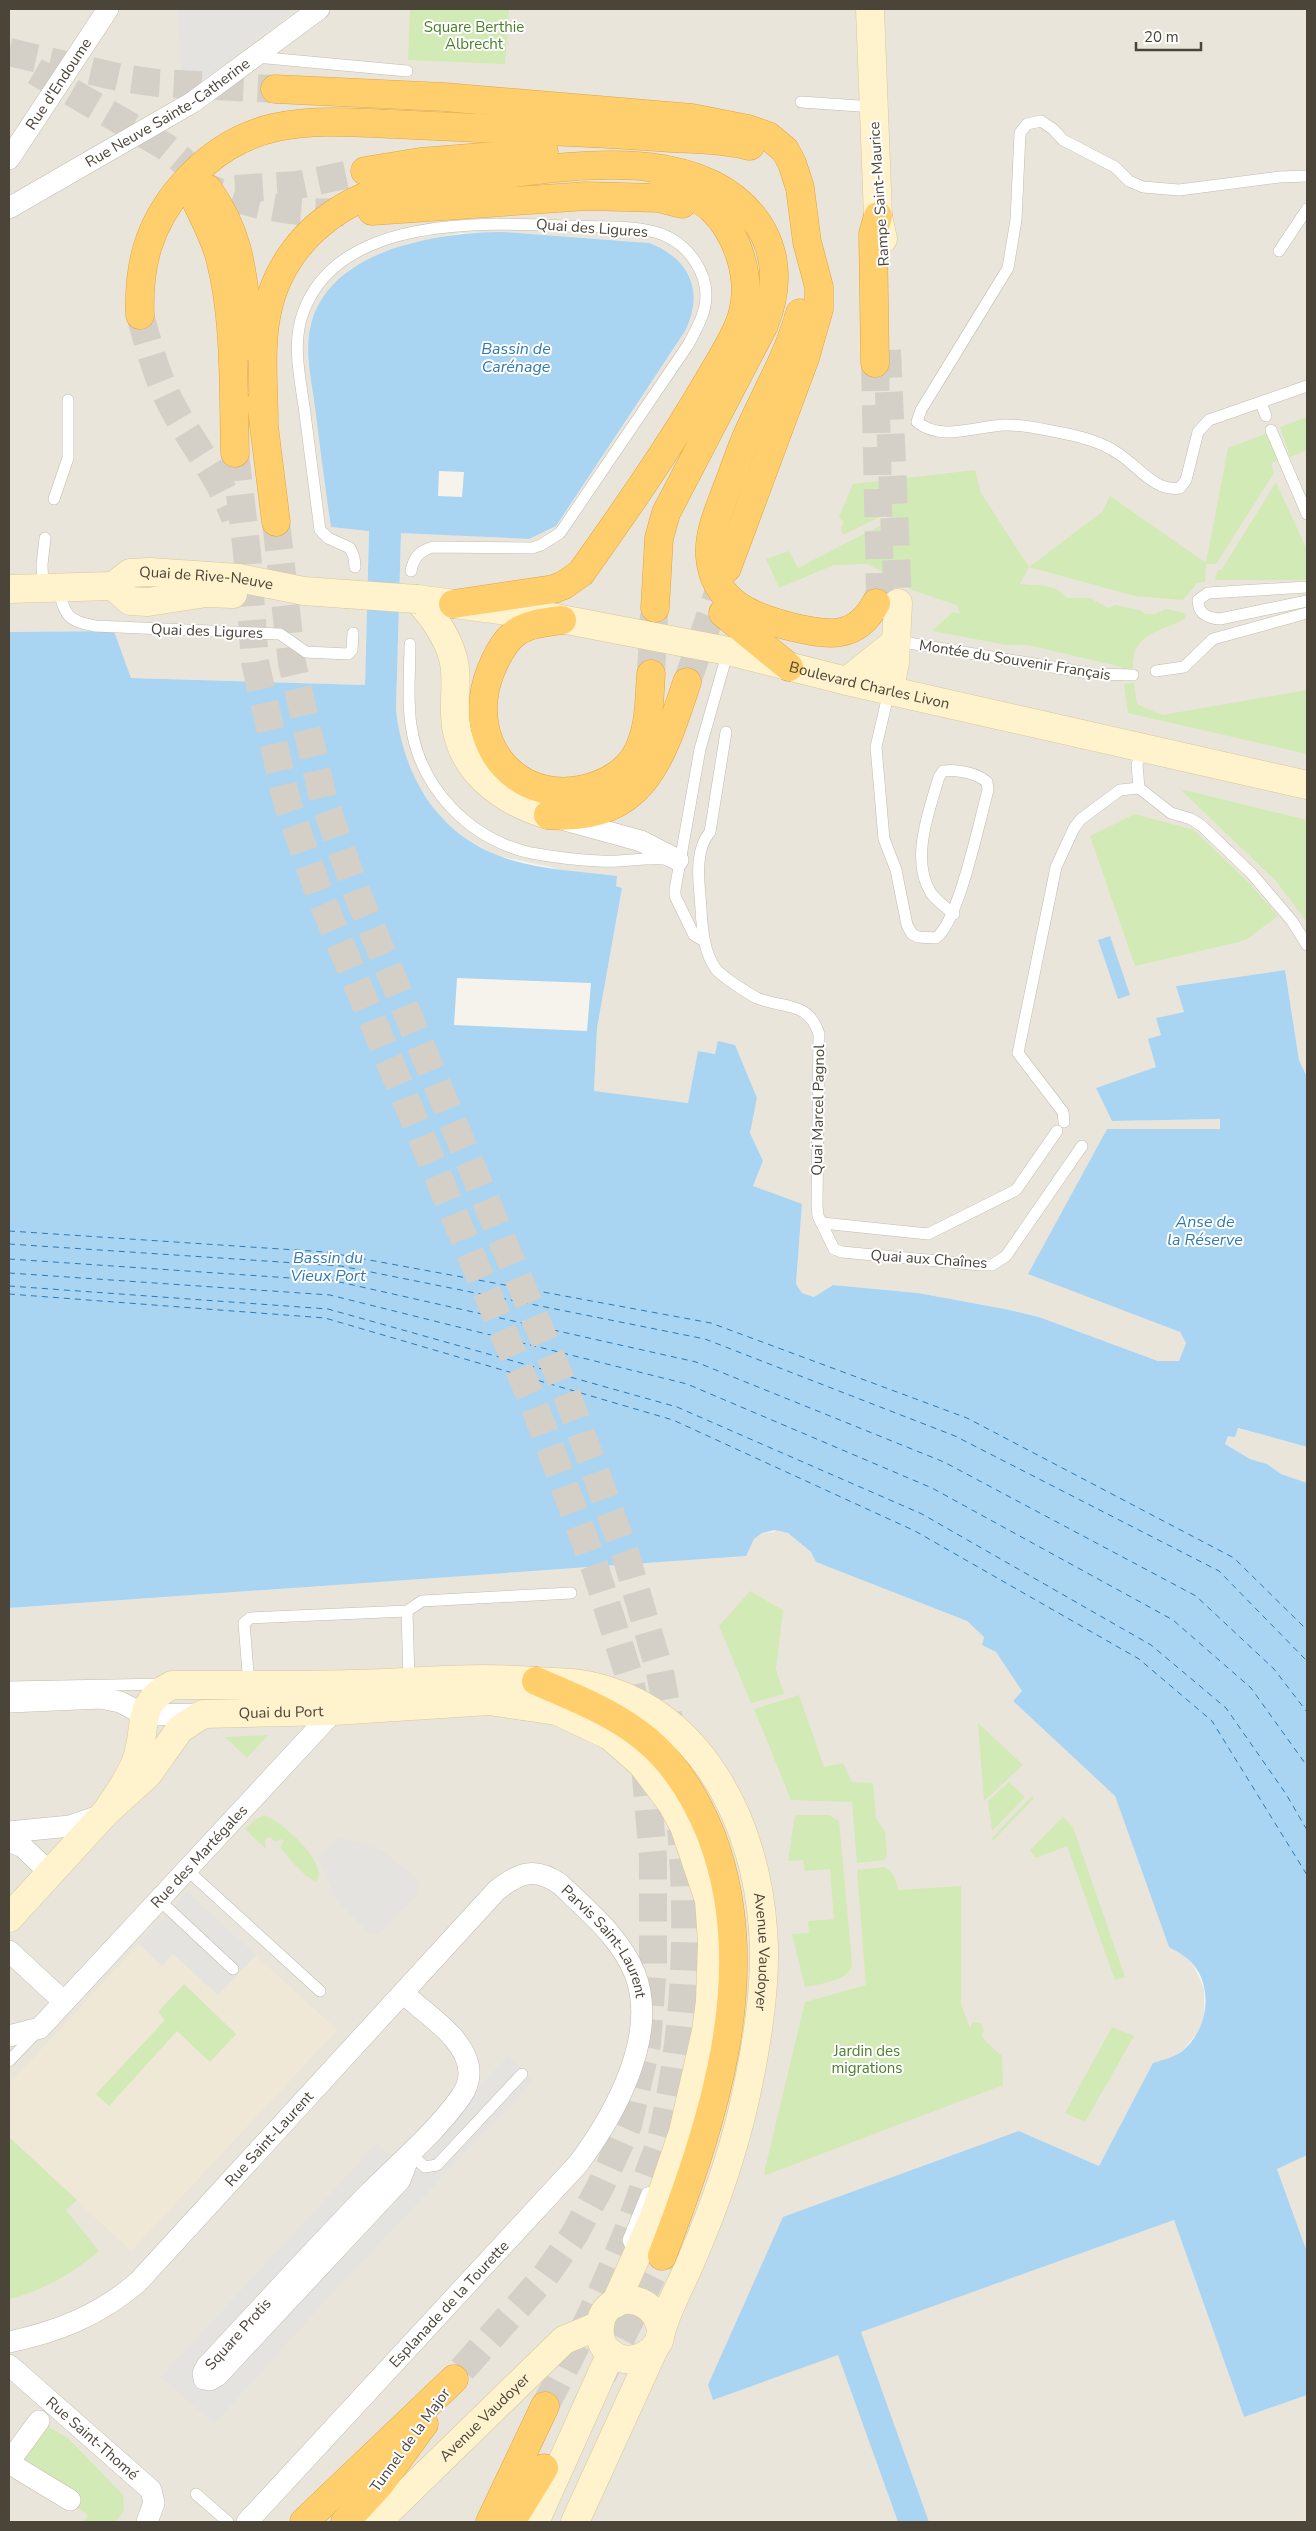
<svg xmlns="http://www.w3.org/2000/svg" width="1316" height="2531" viewBox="0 0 1316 2531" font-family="'Nunito Sans',sans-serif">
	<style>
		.residential { fill: #eae5da }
		.education { fill: #efe8d6 }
		.green { fill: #d2eab5 }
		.parking { fill: #e5e3e0 }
		.water { fill: #a9d4f2 }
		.pier { fill: #f6f3ec }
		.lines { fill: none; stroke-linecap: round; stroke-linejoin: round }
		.ferry { stroke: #2e7ab2; stroke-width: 1; stroke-dasharray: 6 5; stroke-linecap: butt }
		.secondary-tunnel { stroke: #d4d0c8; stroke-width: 28; stroke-dasharray: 28 14; stroke-linecap: butt }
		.highway-tunnel { stroke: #d4d0c8; stroke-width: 28; stroke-dasharray: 28 14; stroke-linecap: butt }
		.lane-casing { stroke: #c2bbae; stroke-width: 12 }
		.street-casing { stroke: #c2bbae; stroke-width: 22 }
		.secondary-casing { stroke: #d6c79b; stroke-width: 29 }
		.highway-casing { stroke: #e0a43c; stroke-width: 29 }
		.lane { stroke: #fff; stroke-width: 11 }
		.street { stroke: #fff; stroke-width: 21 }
		.secondary { stroke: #fff3cd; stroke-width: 28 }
		.highway { stroke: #ffcf6e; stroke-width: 28 }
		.secondary-bridge-casing { stroke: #d6c79b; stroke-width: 29; stroke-linecap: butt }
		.secondary-bridge { stroke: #fff3cd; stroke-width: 28 }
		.labels { text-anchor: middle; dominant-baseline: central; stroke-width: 4; stroke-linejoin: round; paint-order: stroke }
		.park-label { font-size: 15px; fill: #4a7f2a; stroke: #fff }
		.street-label { font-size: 15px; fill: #4b4439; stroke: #fff }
		.water-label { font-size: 16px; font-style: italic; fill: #2e7ab2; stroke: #fff }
	</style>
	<rect width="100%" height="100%" fill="#f6f3ec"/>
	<!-- residential -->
	<g class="residential">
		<polygon points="9,9 1307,9 1307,1077 1299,1060 1285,970 1176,986 1184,1012 1156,1018 1161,1035 1157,1067 1096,1088 1112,1121 1220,1119 1220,1129 1107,1129 1029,1273 1180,1332 1186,1343 1179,1361 1158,1361 1039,1317 1005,1309 918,1293 833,1285 814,1297 802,1293 796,1284 802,1205 753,1186 763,1161 750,1133 757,1098 715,1054 698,1051 688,1103 594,1092 597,1028 622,888 551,867 498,856 466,839 442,820 422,791 406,762 399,736 396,710 401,532 529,539 556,526 689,322 685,269 669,253 639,242 504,232 461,233 407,244 375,256 349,270 322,299 310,328 309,354 331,527 369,530 365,685 131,678 114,631 9,632"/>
		<polygon points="1237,1428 1307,1447 1307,1483 1281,1474 1267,1464 1250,1459 1225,1444 1228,1436"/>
		<polygon points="775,1530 788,1533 811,1552 816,1562 967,1621 984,1637 982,1645 996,1652 1022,1691 1013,1701 1115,1796 1169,1947 1186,1957 1194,1966 1204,1989 1204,2016 1198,2032 1182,2051 1171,2058 1153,2064 1099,2166 1019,2131 708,2385 714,2399 838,2354 898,2522 9,2522 9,1608 745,1556 754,1539 762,1533 774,1532"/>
		<polygon points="1307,2155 1307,2252 1277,2168"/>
		<polygon points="1174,2220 1244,2417 1307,2395 1307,2522 929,2522 860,2332"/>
	</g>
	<!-- education -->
	<polygon class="education" points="187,1892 337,2030 131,2251 9,2137 9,2084"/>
	<!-- green -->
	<g class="green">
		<polygon points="410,9 509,9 505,64 408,60"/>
		<polygon points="1307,417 1307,450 1290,457 1280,427"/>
		<path d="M 1267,433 L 1279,460 L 1271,463 L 1274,473 L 1216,564 L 1206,564 L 1205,582 L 1197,583 L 1183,600 L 1135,596 L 1029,567 L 1020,584 C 1034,586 1058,583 1066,598 L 1090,598 L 1108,608 L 1116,605 L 1142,611 L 1145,614 L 1155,614 L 1166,609 L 1184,613 L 1186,618 C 1160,633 1131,632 1133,670 L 1123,671 L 1122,667 L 1028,645 L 1007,645 L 932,631 L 953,612 L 961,614 L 956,605 L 912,590 L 868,564 L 834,565 L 779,588 L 766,559 L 789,551 L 798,568 L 889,521 L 886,514 L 843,535 L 841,529 L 844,522 L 839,517 L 853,484 L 975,470 L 981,493 L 1029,567 L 1102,512 L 1110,496 L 1206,563 L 1228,448 Z"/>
		<polygon points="1276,482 1307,550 1307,580 1215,580 1217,571 1222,569"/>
		<polygon points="1134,683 1137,704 1162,715 1307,690 1307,754 1128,713 1124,684"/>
		<polygon points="1180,789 1307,820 1307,922 1276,881"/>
		<polygon points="1135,814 1194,830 1251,885 1278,916 1250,937 1239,942 1135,966 1090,836"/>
		<polygon points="750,1591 783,1610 776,1669 784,1694 751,1703 719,1626"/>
		<polygon points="799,1695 824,1767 843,1763 852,1782 873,1783 876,1818 885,1832 887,1856 884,1860 857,1863 852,1802 791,1800 754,1709"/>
		<polygon points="978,1723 1023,1765 984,1801"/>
		<polygon points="268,1735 247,1758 225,1737"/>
		<polygon points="1009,1782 1025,1797 992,1831 988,1801"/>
		<polygon points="1032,1796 1034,1798 993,1841 991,1839"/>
		<path d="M 264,1815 C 280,1820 331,1864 316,1882 C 301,1874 291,1860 280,1847 L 284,1841 L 281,1839 L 275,1842 L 270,1837 L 265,1840 L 266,1849 L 245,1829 L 255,1820 Z"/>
		<path d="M 795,1815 L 829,1815 L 839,1821 L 852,1964 C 850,1981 819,1984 805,1987 L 792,1934 L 809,1933 L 808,1921 L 834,1919 L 830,1869 L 805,1871 L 803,1860 L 788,1861 Z"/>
		<polygon points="1063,1817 1073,1827 1125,1977 1115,1980 1067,1846 1036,1858 1030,1850"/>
		<path d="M 884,1867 C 894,1871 896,1880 898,1890 L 961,1886 L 961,2004 L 970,2028 L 973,2022 L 981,2023 L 984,2031 L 981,2034 L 986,2042 L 1002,2056 L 1003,2085 L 766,2175 L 764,2173 L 805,2002 L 866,1985 L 857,1870 Z"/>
		<polygon points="184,1984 236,2034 210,2062 177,2031 109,2106 96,2094 165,2020 158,2012"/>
		<polygon points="1112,2027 1134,2036 1085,2122 1065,2113"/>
		<path d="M 9,2137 L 77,2200 L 66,2210 L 99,2251 C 73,2273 43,2291 9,2299 Z"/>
		<polygon points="43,2424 68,2438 123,2495 124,2510 116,2522 84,2522 88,2515 16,2464"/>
	</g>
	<!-- parking -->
	<g class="parking">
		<polygon points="177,9 296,9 183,96"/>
		<polygon points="338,1837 382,1850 419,1881 418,1893 380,1933 369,1933 336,1900 318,1857"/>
		<polygon points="187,1892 256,1955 218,1995 173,1954 162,1966 139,1944"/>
		<polygon points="508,2056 534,2080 339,2286 214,2424 161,2377 377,2143 404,2167"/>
	</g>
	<!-- water -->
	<g class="water">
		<path d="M 504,232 L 649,243 C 689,258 705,291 685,331 L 556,526 L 529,539 L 401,533 L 396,710 C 403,773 435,831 497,855 C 534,870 578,871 617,876 L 616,886 L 622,888 L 597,1028 L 594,1091 L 688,1103 L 698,1051 L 715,1054 L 718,1041 L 735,1045 L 757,1098 L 750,1133 L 763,1161 L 753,1186 L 802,1204 L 796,1284 L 802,1293 L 814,1297 L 833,1285 L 918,1293 L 1005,1309 L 1039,1317 L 1158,1361 L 1179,1361 L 1186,1343 L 1180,1332 L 1028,1274 L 1107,1129 L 1220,1129 L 1220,1119 L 1112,1121 L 1096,1088 L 1156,1067 L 1148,1039 L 1161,1035 L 1156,1018 L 1184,1012 L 1176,986 L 1285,970 L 1299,1060 L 1307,1077 L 1307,1447 L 1238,1428 L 1235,1437 L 1228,1436 L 1225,1444 L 1250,1459 L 1267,1464 L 1281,1474 L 1307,1483 L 1307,2155 L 1277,2169 L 1307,2252 L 1307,2395 L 1244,2417 L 1174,2220 L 861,2332 L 929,2522 L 898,2522 L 838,2355 L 713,2400 L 708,2385 L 783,2217 L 1019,2131 L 1099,2166 L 1153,2063 C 1163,2060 1172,2058 1181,2052 C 1207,2032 1214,1991 1194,1965 C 1187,1957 1178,1952 1169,1947 L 1115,1796 L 1013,1701 L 1022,1691 L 996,1652 L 982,1645 L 984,1637 L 967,1621 L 816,1562 L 811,1552 L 788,1533 L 775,1530 L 762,1533 L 754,1539 L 746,1556 L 9,1608 L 9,632 L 114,631 L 131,678 L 365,685 L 369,531 L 331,527 C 325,487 320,447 315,407 C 312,383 306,358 309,335 C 320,250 436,232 504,232 Z"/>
		<polygon points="1110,936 1130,995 1118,999 1098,940"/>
	</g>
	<!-- pier -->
	<g class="pier">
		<polygon points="439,471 464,472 462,497 438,496"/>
		<polygon points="457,978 591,983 587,1031 454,1025"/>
	</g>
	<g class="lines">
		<!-- ferry -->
		<g class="ferry">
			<polyline points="9,1231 326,1252 711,1323 967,1418 1234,1558 1307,1630"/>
			<polyline points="9,1244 341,1266 705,1339 955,1436 1219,1571 1307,1661"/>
			<polyline points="9,1259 335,1281 696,1362 944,1462 1196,1596 1274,1669 1307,1712"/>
			<polyline points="9,1273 330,1295 687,1384 932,1488 1173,1620 1251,1688 1307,1766"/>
			<polyline points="9,1286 328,1309 677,1407 922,1514 1151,1645 1226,1708 1286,1794 1307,1830"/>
			<polyline points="9,1294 325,1318 673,1420 915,1531 1139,1659 1212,1721 1307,1875"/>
		</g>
		<!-- secondary-tunnel -->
		<polyline class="secondary-tunnel" points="887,350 898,603"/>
		<!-- highway-tunnel -->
		<g class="highway-tunnel">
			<polyline points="9,52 122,78 157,83 275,89"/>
			<polyline points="35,71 166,147 184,162 208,189"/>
			<path d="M 194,181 C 242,206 297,215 351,212"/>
			<polyline points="235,189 297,185 365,171"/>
			<path d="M 140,315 C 148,343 155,371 168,398 C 188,439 219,474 235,518"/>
			<polyline points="875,363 880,591 876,603"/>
			<polyline points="235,453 247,553 255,662 287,802 321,898 534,1405 595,1568 629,1676 643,1743 653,1858 653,1964 647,2044 628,2125 601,2185 574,2235 545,2276 454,2379"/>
			<polyline points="276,522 292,663 323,798 356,891 566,1392 625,1553 660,1672 673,1742"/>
			<polyline points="651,674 654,614"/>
			<polyline points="687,682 722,582"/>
			<polyline points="602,2376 662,2256"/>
			<path d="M 545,2406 C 582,2335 617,2265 643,2189 C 649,2171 657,2153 662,2135 C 685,2036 690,1931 681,1829"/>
		</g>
		<defs>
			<g id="lane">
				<polyline points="256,57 407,71"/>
				<polyline points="801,102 874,107"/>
				<path d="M 1307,176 L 1280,177 L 1179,190 L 1143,187 L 1129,181 L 1115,167 L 1063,140 L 1053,129 L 1041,121 L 1027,124 L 1020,133 L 1016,220 L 1008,268 L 921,410 L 917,422 C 942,442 976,426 1005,425 C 1023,424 1045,430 1062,433 C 1082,437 1102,442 1119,454 C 1139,467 1155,492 1180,488 L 1186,480 L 1198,432 L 1209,420 L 1307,386"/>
				<polyline points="1279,251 1307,209"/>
				<polyline points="1261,403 1266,416"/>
				<polyline points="1271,430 1307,514"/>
				<polyline points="54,499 68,458 68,400"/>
				<path d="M 355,567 L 354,557 L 350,548 L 328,538 L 320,530 C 315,491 310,452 305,414 C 301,381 291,345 303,313 C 337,216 482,222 564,226 C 594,227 626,225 655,232 C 688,241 713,276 704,310 C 701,322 694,334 688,345 L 560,533 L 541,545 L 532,548 L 433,547 C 419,551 414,557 411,571"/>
				<path d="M 1307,587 L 1208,593 L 1198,600 C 1198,614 1207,618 1220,619 L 1307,601"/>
				<path d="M 58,588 C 65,615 67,621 95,626 L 280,634 L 306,652 L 348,654 L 352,650 L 353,633"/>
				<polyline points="43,589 42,565 45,538"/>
				<polyline points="897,641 1094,674 1133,675"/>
				<path d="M 410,644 C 410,671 407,699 411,725 C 420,788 469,839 531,853 C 553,857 577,860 600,861 C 621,863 642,857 664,859"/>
				<polyline points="1156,671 1184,667 1213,639 1307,613"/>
				<path d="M 889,691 L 876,747 L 884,839 L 896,870 L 907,925 L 912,934 L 918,937 L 936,938 C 959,921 979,822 988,790 L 987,782 C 977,773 956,769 943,771 L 939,777 C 929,811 910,860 931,893 C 937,901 946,908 954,914"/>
				<path d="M 726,732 L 710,832 C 696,848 698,875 700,895 C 702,918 701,949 716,969 C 721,976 749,994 757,998 C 783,1009 808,1000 819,1034 L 817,1205 L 818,1216 L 834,1249 L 842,1252 L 981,1265 L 992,1265 L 1006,1256 L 1082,1146"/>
				<polyline points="1142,747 1137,765 1139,788 1171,813 1191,819 1202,826 1252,874 1292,921 1307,945"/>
				<polyline points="704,941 694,935 675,896 675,890 700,749 728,651"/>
				<polyline points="1064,1122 1063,1112 1018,1053 1056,867 1074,828 1081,819 1120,790 1139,788"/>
				<polyline points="822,1223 928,1234 1016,1190 1057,1131"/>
				<polyline points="407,1611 409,1681"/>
				<polyline points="249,1685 244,1623 250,1618 407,1611 422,1601 571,1593"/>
				<polyline points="9,1687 165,1684"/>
				<polyline points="186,1869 320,1991"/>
				<polyline points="158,1899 233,1969"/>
				<polyline points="9,2061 36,2033"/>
				<polyline points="410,2154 425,2167 437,2165 522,2074"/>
				<polyline points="634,2254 628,2240 647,2193 663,2190"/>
				<polyline points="196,2494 228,2522"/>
			</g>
			<g id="street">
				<path id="s1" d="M 9,159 L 108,9"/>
				<path id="s2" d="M 9,208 L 193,102 L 319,9"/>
				<polyline points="561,819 641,841 678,860"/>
				<polyline points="9,1702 101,1698 120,1702 145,1715 203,1714"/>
				<polyline points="9,1832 70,1826 102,1815"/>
				<polyline points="9,1841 23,1847 49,1872"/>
				<polyline points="9,1951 63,2001"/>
				<path d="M 404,1994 C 426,2014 470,2041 469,2074 C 469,2082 465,2091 460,2098 C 434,2134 399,2163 368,2194 C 313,2251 260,2309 207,2366 L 203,2373 L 204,2379 L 210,2380 L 217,2376 L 400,2180 L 410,2154"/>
				<path id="s3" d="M 9,2036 L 40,2028 L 334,1711"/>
				<path id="s4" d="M 9,2342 C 57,2332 100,2315 138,2282 L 497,1890 C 520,1872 535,1867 560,1884 C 588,1911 621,1938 635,1974 C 659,2036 614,2116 578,2164 L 247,2522"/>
				<path id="s5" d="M 9,2365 L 151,2490 L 154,2503 L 147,2522"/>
				<polyline points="9,2462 39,2421"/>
				<polyline points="9,2463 70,2500"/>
			</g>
			<g id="secondary">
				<polyline points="870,9 878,216 883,239"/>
				<polyline points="113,586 130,601 148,602 206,593 233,594"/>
				<path id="s6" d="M 9,589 L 113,586 L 130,573 L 150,572 L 239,578 L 304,591 L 346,594"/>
				<path id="s7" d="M 417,599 L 551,617 L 728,651 L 847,681 L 1307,785"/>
				<path d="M 417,599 C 432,615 447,636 453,658 C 458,676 454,697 455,715 C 457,769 501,801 548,815"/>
				<polyline points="847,681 897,641"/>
				<polyline points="889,691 895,663 898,603"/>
				<path id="s8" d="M 107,1811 C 117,1795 130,1778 136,1761 C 149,1727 133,1705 172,1685 C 242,1685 313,1686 383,1683 C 434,1680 485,1677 535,1681 C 557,1682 578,1682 599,1688 C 706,1717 756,1828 763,1929 C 768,1984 756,2050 744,2104 C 732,2156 715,2205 694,2254 C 683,2282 665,2311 659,2341 C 641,2372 595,2362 600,2325 C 605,2288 658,2293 661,2332"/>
				<path id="s9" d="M 9,1918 L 107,1811 L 148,1774 L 180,1729 L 203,1714 L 334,1711 L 489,1701 L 557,1711 L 610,1736 L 642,1764 L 672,1804 L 684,1826 L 709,1900 L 712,1942 L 710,2001 L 706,2031 L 683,2132 L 654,2217 L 615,2304"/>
				<path id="s10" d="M 377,2522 L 564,2340 L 600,2325"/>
				<polyline points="535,2522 611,2353"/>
				<polyline points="575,2522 654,2349"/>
			</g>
			<g id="highway">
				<polyline points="275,89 444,97 692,118 748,129 768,136 785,150 792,163 800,188 807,242 819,287 819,309 805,358 727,568"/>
				<polyline points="365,171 420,162 544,152"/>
				<path d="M 208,189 C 247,245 241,284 252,347"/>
				<path d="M 196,201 C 205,220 215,238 220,258 C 236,320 233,389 235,453"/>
				<polyline points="372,211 587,196 658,198 682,204"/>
				<path d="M 800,313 C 788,357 764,396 746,438 C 739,454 734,471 727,488 C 719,510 708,533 710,557 C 714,603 752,617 792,627 C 827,635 856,641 876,603"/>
				<path d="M 140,315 C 138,265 149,224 182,186 C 243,115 307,120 392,124 C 435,126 478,128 521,130 C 571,132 621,134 671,138 C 698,139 724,140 750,146"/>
				<polyline points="875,363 873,234 878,216"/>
				<polyline points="261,402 276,522"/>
				<path d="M 264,420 C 263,359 255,305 293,253 C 310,229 336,209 364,197 C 398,183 436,186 473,181 C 487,180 501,175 515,173 C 592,162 712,150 760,227 C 779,258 777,292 764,325 L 666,513 L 659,538 L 655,608"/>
				<path d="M 453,604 L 554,589 L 564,585 L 581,573 C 625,511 669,448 707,383 C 719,362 735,339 742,316 C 753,280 738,233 711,208 C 697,196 680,190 663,186"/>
				<polyline points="723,613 789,667"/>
				<path d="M 562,620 C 521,625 508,629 491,670 C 461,745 521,813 598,785 C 613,779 628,769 636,755 C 650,730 649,701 651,674"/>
				<path d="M 548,815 C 644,823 662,757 687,682"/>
				<path d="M 536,1681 C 575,1698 615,1713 648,1741 C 677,1766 697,1800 711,1835 C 764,1973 712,2125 662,2256"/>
				<polyline points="304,2522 454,2379"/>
				<polyline points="345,2522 380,2484 424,2424"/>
				<polyline points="490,2522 545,2406"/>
				<polyline points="511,2522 544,2468"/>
			</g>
		</defs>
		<!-- lane casing -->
		<use href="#lane" class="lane-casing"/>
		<!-- street casing -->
		<use href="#street" class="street-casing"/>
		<!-- secondary casing -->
		<use href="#secondary" class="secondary-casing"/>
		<!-- highway casing -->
		<use href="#highway" class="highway-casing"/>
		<!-- lane -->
		<use href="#lane" class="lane"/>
		<!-- street -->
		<use href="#street" class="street"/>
		<!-- secondary -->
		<use href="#secondary" class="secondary"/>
		<!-- highway -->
		<use href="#highway" class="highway"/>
		<defs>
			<polyline id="secondary-bridge" points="346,594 417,599"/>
		</defs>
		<!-- secondary-bridge casing -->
		<use href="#secondary-bridge" class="secondary-bridge-casing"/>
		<!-- secondary-bridge -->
		<use href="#secondary-bridge" class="secondary-bridge"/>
	</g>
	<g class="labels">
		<!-- park labels -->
		<g class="park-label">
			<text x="474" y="27">Square Berthie<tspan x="474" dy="17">Albrecht</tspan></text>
			<text x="867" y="2051">Jardin des<tspan x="867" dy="17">migrations</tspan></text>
		</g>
		<!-- street labels -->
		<g class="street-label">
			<text stroke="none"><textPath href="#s1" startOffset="90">Rue d'Endoume</textPath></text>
			<text stroke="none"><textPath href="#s2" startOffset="185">Rue Neuve Sainte-Catherine</textPath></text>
			<text transform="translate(879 194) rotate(-94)">Rampe Saint-Maurice</text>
			<text transform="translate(592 228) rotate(4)">Quai des Ligures</text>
			<text stroke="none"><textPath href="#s6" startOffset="202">Quai de Rive-Neuve</textPath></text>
			<text transform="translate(207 631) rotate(2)">Quai des Ligures</text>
			<text transform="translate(1015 660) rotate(9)">Montée du Souvenir Français</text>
			<text stroke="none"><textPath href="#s7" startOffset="461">Boulevard Charles Livon</textPath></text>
			<text transform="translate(818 1110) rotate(-89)">Quai Marcel Pagnol</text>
			<text transform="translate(929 1259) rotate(4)">Quai aux Chaînes</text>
			<text stroke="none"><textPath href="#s9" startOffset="361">Quai du Port</textPath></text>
			<text stroke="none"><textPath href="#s3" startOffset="266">Rue des Martégales</textPath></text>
			<text stroke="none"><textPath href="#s4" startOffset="819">Parvis Saint-Laurent</textPath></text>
			<text stroke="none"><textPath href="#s8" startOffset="908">Avenue Vaudoyer</textPath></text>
			<text stroke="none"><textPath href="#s4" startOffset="338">Rue Saint-Laurent</textPath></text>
			<text transform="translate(449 2304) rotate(-47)">Esplanade de la Tourette</text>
			<text transform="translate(238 2334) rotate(-48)">Square Protis</text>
			<text stroke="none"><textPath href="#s10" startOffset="150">Avenue Vaudoyer</textPath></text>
			<text stroke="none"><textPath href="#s5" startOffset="111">Rue Saint-Thomé</textPath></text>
			<text transform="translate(410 2440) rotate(-54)">Tunnel de la Major</text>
		</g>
		<!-- water labels -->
		<g class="water-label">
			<text x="516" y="349">Bassin de<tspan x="516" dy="18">Carénage</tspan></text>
			<text x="1205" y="1222">Anse de<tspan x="1205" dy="18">la Réserve</tspan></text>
			<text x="328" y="1258">Bassin du<tspan x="328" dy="18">Vieux Port</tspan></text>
		</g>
	</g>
	<!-- border -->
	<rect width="1316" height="2531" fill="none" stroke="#4b4439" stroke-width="20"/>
	<!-- scale -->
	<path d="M1136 42v8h65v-8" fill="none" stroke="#4b4439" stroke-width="2.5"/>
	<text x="1144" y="42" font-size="15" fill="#4b4439" stroke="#ffffff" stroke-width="4" paint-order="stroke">20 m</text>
</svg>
